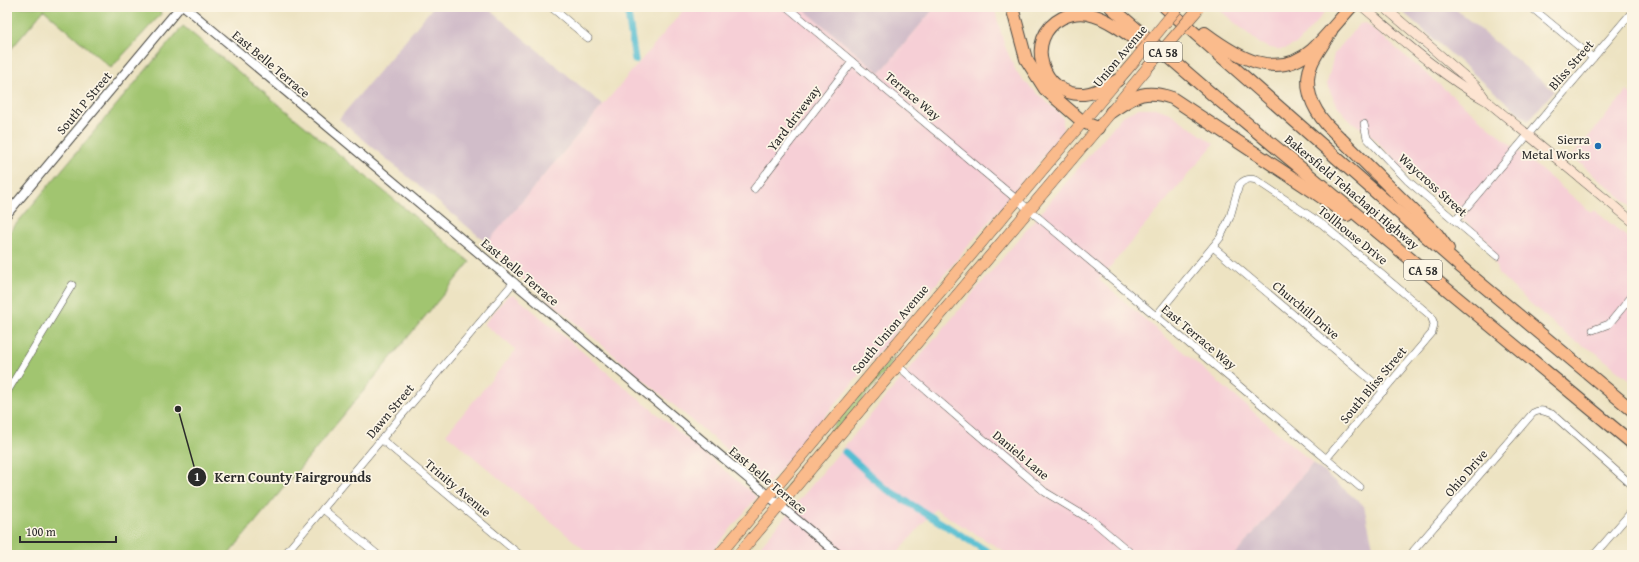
<svg xmlns="http://www.w3.org/2000/svg" width="1639" height="562" viewBox="0 0 1639 562" font-family="'Gentium Book Plus',serif">
	<style>
		.built { fill: #f6cfd6 }
		.industrial { fill: #d1bdc9 }
		.green { fill: #a1c56f; stroke: #66784d }
		.lines { fill: none; stroke-linecap: round; stroke-linejoin: round }
		.canal { stroke: #55bed2; stroke-width: 7 }
		.minor-casing { stroke: #484742; stroke-width: 8 }
		.tertiary-casing { stroke: #484742; stroke-width: 10 }
		.secondary-casing { stroke: #484742; stroke-width: 10 }
		.primary-casing { stroke: #484742; stroke-width: 12 }
		.trunk-casing { stroke: #484742; stroke-width: 12 }
		.motorway-casing { stroke: #484742; stroke-width: 14 }
		.minor { stroke: #fff; stroke-width: 7 }
		.tertiary { stroke: #fff; stroke-width: 8 }
		.secondary { stroke: #fde4d1; stroke-width: 9 }
		.primary { stroke: #fabb8c; stroke-width: 11 }
		.trunk { stroke: #fabb8c; stroke-width: 11 }
		.motorway { stroke: #fabb8c; stroke-width: 12 }
		.trunk-bridge-casing { stroke: #484742; stroke-width: 12; stroke-linecap: butt }
		.trunk-bridge { stroke: #fabb8c; stroke-width: 11 }
		.poi-dot { fill: #1f6fb2; stroke: #fcf5e5; stroke-width: 1.5 }
		.labels { text-anchor: middle; dominant-baseline: central; stroke-width: 3.5; stroke-linejoin: round; paint-order: stroke }
		.shield { fill: #fcf5e5; stroke: #6a6863; stroke-width: 1 }
		.shield-label { font-size: 12px; font-weight: bold; fill: #2b2b2b }
		.street-label { font-size: 13px; fill: #2b2b2b; stroke: #fcf5e5 }
		.poi-label { font-size: 13px; fill: #2b2b2b; stroke: #fcf5e5; text-anchor: end }
		.leader { fill: none; stroke: #2b2b2b; stroke-width: 1.5 }
		.callout-dot { fill: #2b2b2b; stroke: #fcf5e5; stroke-width: 1.5 }
		.mark-label { font-size: 12px; text-anchor: middle; font-weight: bold; fill: #fff }
		.callout-label { font-size: 14px; text-anchor: middle; font-weight: bold; fill: #2b2b2b; stroke: #fcf5e5; stroke-width: 3.5; stroke-linejoin: round; paint-order: stroke }
	</style>
	<rect width="100%" height="100%" fill="#fcf5e5"/>
	<filter id="ink" filterUnits="userSpaceOnUse"><feTurbulence type="fractalNoise" baseFrequency=".025" numOctaves="2"/><feDisplacementMap in="SourceGraphic" scale="8" xChannelSelector="R" yChannelSelector="G"/><feConvolveMatrix kernelMatrix="1 2 1 2 8 2 1 2 1" color-interpolation-filters="sRGB"/></filter>
	<filter id="wash" filterUnits="userSpaceOnUse"><feTurbulence type="fractalNoise" baseFrequency=".012" numOctaves="4" result="noise"/><feDisplacementMap in="SourceGraphic" scale="16" xChannelSelector="R" yChannelSelector="G"/><feGaussianBlur stdDeviation="0.9" result="paint"/><feColorMatrix in="noise" values="0 0 0 0 0 0 0 0 0 0 0 0 0 0 0 0 0 1.4 0 .05"/><feComposite in="paint" operator="in"/></filter>
	<g filter="url(#wash)">
		<rect width="100%" height="100%" fill="#ede3c2"/>
		<!-- built -->
		<g class="built">
			<polygon points="686,7 801,7 880,73 935,7 994,7 1004,44 1016,71 1025,82 1059,113 1063,119 1063,130 1055,143 768,484 484,246"/>
			<polygon points="1216,7 1327,7 1324,13 1298,43 1285,49 1276,49 1267,47 1259,43"/>
			<polygon points="1366,23 1591,212 1594,210 1632,241 1632,382 1595,352 1570,338 1522,296 1498,273 1488,241 1404,170 1371,135 1348,119 1335,102 1327,84 1334,54 1359,24"/>
			<polygon points="1627,91 1632,96 1632,207 1572,156"/>
			<polygon points="1139,108 1156,108 1170,113 1214,144 1099,280 1313,463 1235,555 1010,555 935,509 896,555 753,555 1122,116"/>
			<polygon points="508,295 514,295 757,497 709,555 583,555 586,551 446,434 516,350 484,324"/>
		</g>
		<!-- industrial -->
		<g class="industrial">
			<polygon points="433,7 486,7 603,105 487,243 339,119"/>
			<polygon points="801,7 935,7 880,73"/>
			<polygon points="1397,7 1453,7 1554,91 1528,121"/>
			<polygon points="1313,463 1364,506 1375,555 1235,555"/>
		</g>
		<!-- green -->
		<g class="green">
			<polygon points="7,7 159,7 161,14 111,68 44,10 7,54"/>
			<polygon points="183,26 470,262 228,555 7,555 7,235"/>
			<polygon points="900,348 893,358 891,365 782,495 781,493 822,440"/>
		</g>
		<g class="lines">
			<!-- canal -->
			<g class="canal">
				<polyline points="627,7 635,60"/>
				<polyline points="845,452 883,487 993,555"/>
			</g>
		</g>
	</g>
	<g filter="url(#ink)">
		<g class="lines">
			<defs>
				<g id="minor">
					<polyline points="551,7 588,38"/>
					<polyline points="787,7 1360,487"/>
					<polyline points="1531,7 1593,58"/>
					<polyline points="1364,124 1367,138 1408,181 1497,256"/>
					<polyline points="754,189 852,62"/>
					<polyline points="1455,221 1632,12"/>
					<polyline points="1213,247 1384,391"/>
					<path d="M 1156,316 L 1220,238 L 1230,217 L 1239,185 C 1244,179 1249,178 1256,180 L 1322,224 L 1431,316 L 1434,324 L 1432,333 L 1326,459"/>
					<polyline points="1593,330 1609,324 1632,296"/>
					<polyline points="898,366 1045,492 1093,521 1133,555"/>
					<polyline points="7,392 72,285"/>
					<polyline points="381,439 520,555"/>
					<polyline points="323,509 378,555"/>
					<polyline points="284,555 514,282"/>
					<path d="M 1411,555 L 1414,550 L 1533,413 C 1540,409 1544,411 1552,414 L 1632,485"/>
					<polyline points="1594,555 1632,511"/>
				</g>
				<g id="tertiary">
					<polyline points="185,7 839,555"/>
					<polyline points="7,214 180,7"/>
				</g>
				<g id="secondary">
					<path d="M 1363,7 C 1402,40 1442,76 1487,101 L 1632,221"/>
					<polyline points="1384,7 1476,86 1484,97"/>
				</g>
				<g id="primary">
					<polyline points="719,555 1117,81"/>
					<polyline points="738,555 1098,128"/>
				</g>
				<g id="trunk">
					<polyline points="1118,80 1136,59"/>
					<polyline points="1098,128 1148,67"/>
				</g>
				<g id="motorway">
					<polyline points="1012,7 1026,59 1045,89 1083,122 1098,128"/>
					<polyline points="1111,7 1214,96 1632,443"/>
					<polyline points="1165,7 1462,268 1632,410"/>
					<path d="M 1331,31 C 1325,42 1317,52 1312,63 C 1302,85 1312,108 1327,125 L 1437,234 L 1448,249"/>
					<path d="M 1205,33 C 1236,56 1276,82 1312,50 C 1326,37 1338,21 1351,7"/>
					<path d="M 1118,80 C 1107,86 1096,93 1084,94 C 1042,97 1023,38 1062,18 C 1070,14 1079,12 1088,14 C 1110,18 1135,40 1153,53"/>
					<path d="M 1111,112 C 1135,96 1144,88 1172,98 L 1317,194 L 1347,215"/>
				</g>
			</defs>
			<!-- minor casing -->
			<use href="#minor" class="minor-casing"/>
			<!-- tertiary casing -->
			<use href="#tertiary" class="tertiary-casing"/>
			<!-- secondary casing -->
			<use href="#secondary" class="secondary-casing"/>
			<!-- primary casing -->
			<use href="#primary" class="primary-casing"/>
			<!-- trunk casing -->
			<use href="#trunk" class="trunk-casing"/>
			<!-- motorway casing -->
			<use href="#motorway" class="motorway-casing"/>
			<!-- minor -->
			<use href="#minor" class="minor"/>
			<!-- tertiary -->
			<use href="#tertiary" class="tertiary"/>
			<!-- secondary -->
			<use href="#secondary" class="secondary"/>
			<!-- primary -->
			<use href="#primary" class="primary"/>
			<!-- trunk -->
			<use href="#trunk" class="trunk"/>
			<!-- motorway -->
			<use href="#motorway" class="motorway"/>
			<defs>
				<g id="trunk-bridge">
					<polyline points="1136,59 1178,7"/>
					<polyline points="1148,67 1198,9"/>
				</g>
			</defs>
			<!-- trunk-bridge casing -->
			<use href="#trunk-bridge" class="trunk-bridge-casing"/>
			<!-- trunk-bridge -->
			<use href="#trunk-bridge" class="trunk-bridge"/>
		</g>
	</g>
	<!-- markers -->
	<circle class="poi-dot" cx="1598" cy="146" r="4"/>
	<g class="labels">
		<!-- shield labels -->
		<g class="shield">
			<rect x="1144" y="42" width="38" height="20" rx="3"/>
			<rect x="1404" y="260" width="38" height="20" rx="3"/>
		</g>
		<g class="shield-label">
			<text x="1163" y="52">CA 58</text>
			<text x="1423" y="270">CA 58</text>
		</g>
		<!-- street labels -->
		<g class="street-label">
			<text transform="translate(1120 56) rotate(-50)">Union Avenue</text>
			<text transform="translate(271 64) rotate(40)">East Belle Terrace</text>
			<text transform="translate(1571 65) rotate(-49)">Bliss Street</text>
			<text transform="translate(913 96) rotate(40)">Terrace Way</text>
			<text transform="translate(84 103) rotate(-50)">South P Street</text>
			<text transform="translate(794 118) rotate(-53)">Yard driveway</text>
			<text transform="translate(1433 185) rotate(42)">Waycross Street</text>
			<text transform="translate(1352 192) rotate(40)">Bakersfield Tehachapi Highway</text>
			<text transform="translate(1353 235) rotate(39)">Tollhouse Drive</text>
			<text transform="translate(520 272) rotate(40)">East Belle Terrace</text>
			<text transform="translate(1306 310) rotate(40)">Churchill Drive</text>
			<text transform="translate(890 329) rotate(-50)">South Union Avenue</text>
			<text transform="translate(1199 337) rotate(40)">East Terrace Way</text>
			<text transform="translate(1373 385) rotate(-50)">South Bliss Street</text>
			<text transform="translate(390 411) rotate(-50)">Dawn Street</text>
			<text transform="translate(1021 455) rotate(40)">Daniels Lane</text>
			<text transform="translate(1466 473) rotate(-49)">Ohio Drive</text>
			<text transform="translate(768 480) rotate(40)">East Belle Terrace</text>
			<text transform="translate(458 488) rotate(40)">Trinity Avenue</text>
		</g>
		<!-- poi labels -->
		<g class="poi-label">
			<text x="1590" y="139">Sierra<tspan x="1590" dy="15">Metal Works</tspan></text>
		</g>
	</g>
	<!-- callouts -->
	<path class="leader" d="M178 409L197 477"/>
	<g class="callout-dot">
		<circle cx="178" cy="409" r="4"/>
		<circle cx="197" cy="477" r="10"/>
	</g>
	<g class="mark-label">
		<text x="197" y="481">1</text>
	</g>
	<g class="callout-label">
		<text x="293" y="482">Kern County Fairgrounds</text>
	</g>
	<!-- margin -->
	<rect width="1639" height="562" fill="none" stroke="#fcf5e5" stroke-width="24"/>
	<!-- scale -->
	<path d="M20 536v6h96v-6" fill="none" stroke="#2b2b2b" stroke-width="2"/>
	<text x="26" y="536" font-size="12" fill="#2b2b2b" stroke="#fcf5e5" stroke-width="3" paint-order="stroke">100 m</text>
</svg>
